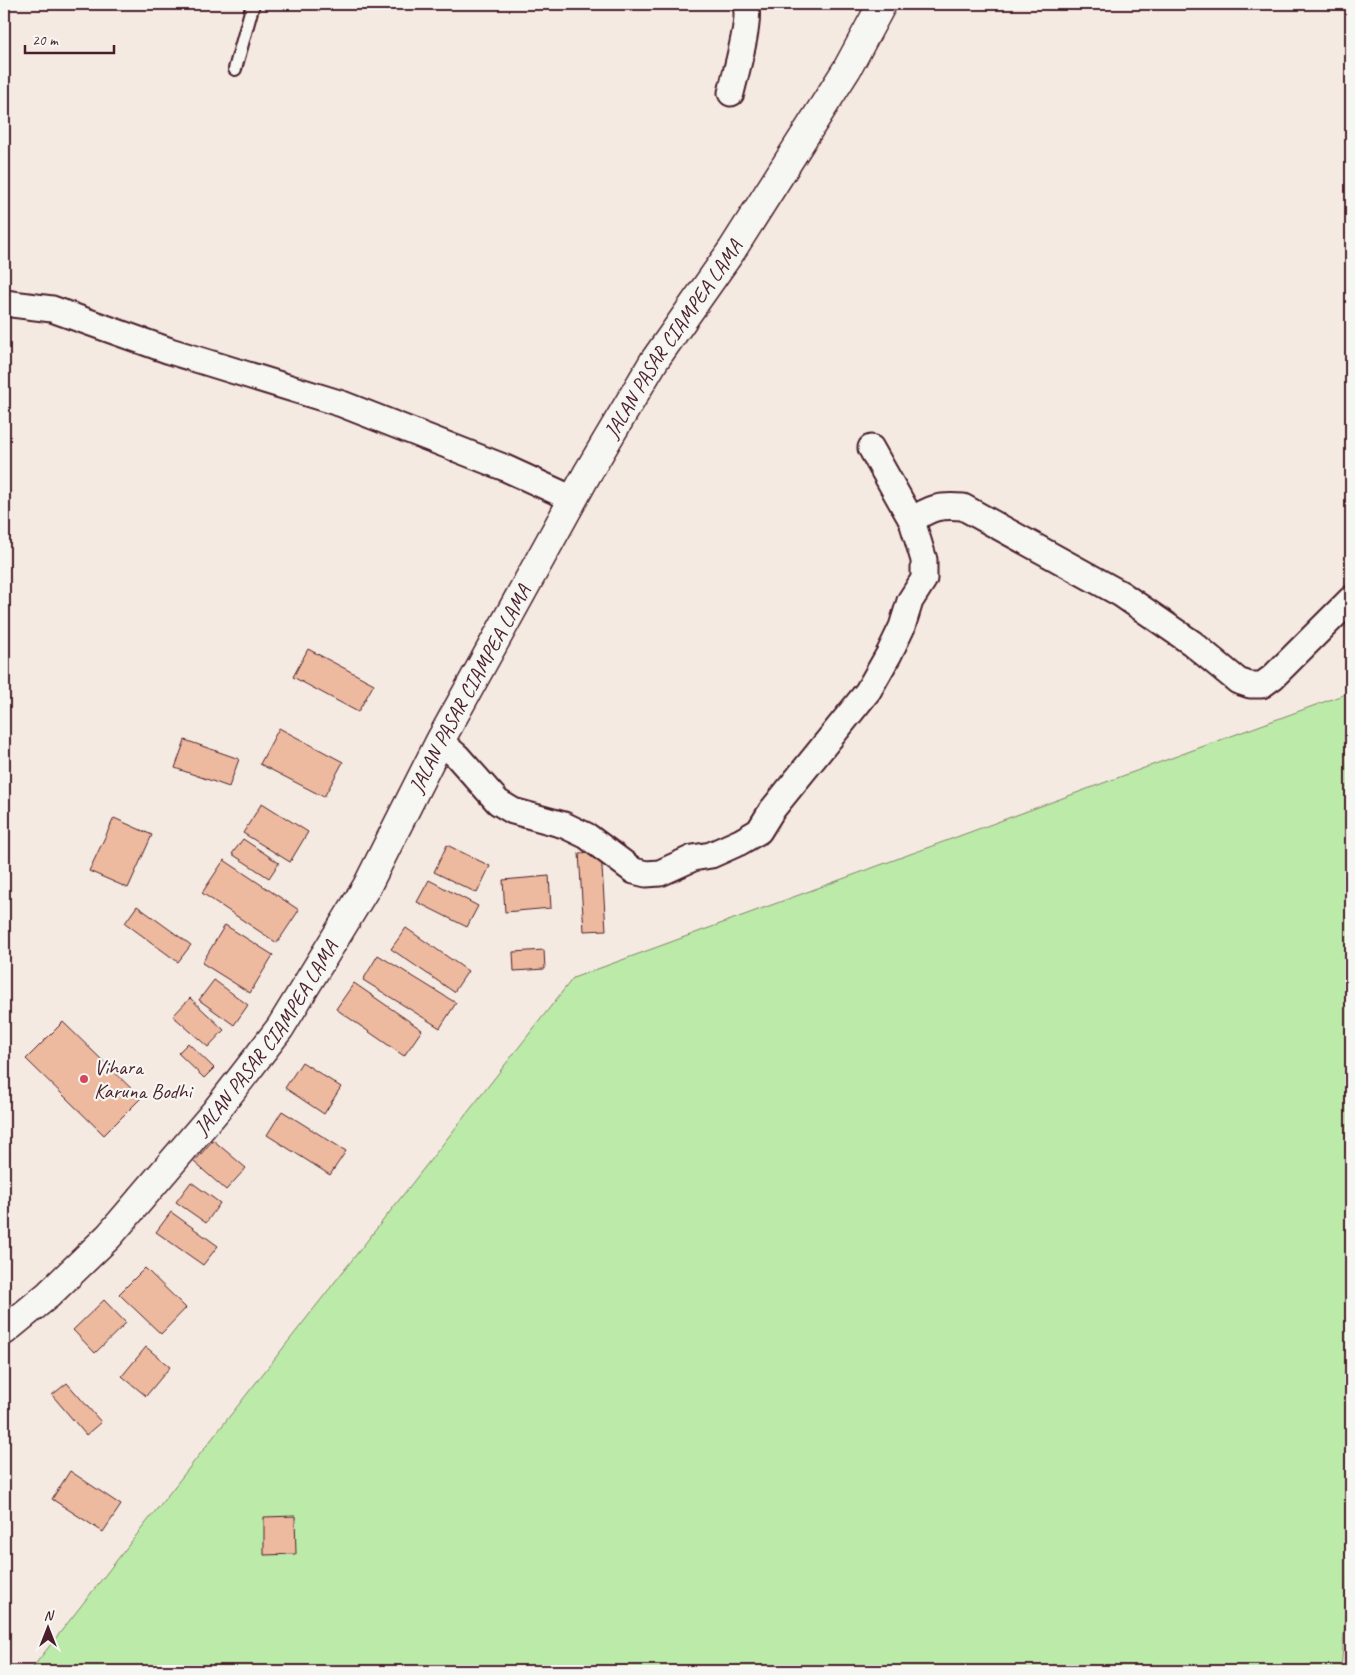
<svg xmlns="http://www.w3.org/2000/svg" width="1355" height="1675" viewBox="0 0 1355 1675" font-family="Caveat,sans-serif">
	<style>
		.green { fill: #bceaa9; stroke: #83846a }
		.building { fill: #edba9f; stroke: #4a1f2b }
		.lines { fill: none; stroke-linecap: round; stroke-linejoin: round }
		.service-casing { stroke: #4a1f2b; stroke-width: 16 }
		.minor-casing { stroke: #4a1f2b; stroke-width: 29 }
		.secondary-casing { stroke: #4a1f2b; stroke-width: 31 }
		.service { stroke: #f6f6f2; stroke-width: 12 }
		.minor { stroke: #f6f6f2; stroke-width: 25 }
		.secondary { stroke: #f6f6f2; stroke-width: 28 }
		.poi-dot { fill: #d1495b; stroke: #f6f6f2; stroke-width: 2 }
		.labels { text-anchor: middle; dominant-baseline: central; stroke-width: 4.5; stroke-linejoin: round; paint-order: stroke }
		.street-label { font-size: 21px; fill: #4a1f2b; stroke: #f6f6f2 }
		.poi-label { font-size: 21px; fill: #4a1f2b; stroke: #f6f6f2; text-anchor: start }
	</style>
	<rect width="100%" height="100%" fill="#f4eae1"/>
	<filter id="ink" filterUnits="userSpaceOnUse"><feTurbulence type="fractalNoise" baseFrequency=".02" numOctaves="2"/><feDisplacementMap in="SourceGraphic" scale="10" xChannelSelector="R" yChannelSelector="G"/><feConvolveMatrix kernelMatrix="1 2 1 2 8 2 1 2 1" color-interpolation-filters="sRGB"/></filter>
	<g filter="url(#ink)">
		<!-- green -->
		<polygon class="green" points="1351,692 1351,1549 1341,1671 30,1671 573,978"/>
		<!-- building -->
		<g class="building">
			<polygon points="308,649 374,684 358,712 293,677"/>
			<polygon points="279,728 343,762 324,797 260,764"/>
			<polygon points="185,740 239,759 229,787 175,768"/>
			<polygon points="262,803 308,832 290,862 243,833"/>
			<polygon points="114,818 152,835 128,888 89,871"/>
			<polygon points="243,839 279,863 269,878 232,854"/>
			<polygon points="447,845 490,866 477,893 434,872"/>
			<polygon points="601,852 606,930 584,931 579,853"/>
			<polygon points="224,860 299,910 277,943 202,893"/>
			<polygon points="549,876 551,908 505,912 503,880"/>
			<polygon points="429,880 478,906 467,927 417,902"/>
			<polygon points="137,906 191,945 178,962 125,923"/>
			<polygon points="225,925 273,955 250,993 202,963"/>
			<polygon points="406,928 468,971 454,992 391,949"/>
			<polygon points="544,950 545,969 514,971 513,952"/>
			<polygon points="378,955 456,1003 440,1028 363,980"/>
			<polygon points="214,980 248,1005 234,1025 199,1000"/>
			<polygon points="354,983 422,1030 404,1056 336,1009"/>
			<polygon points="190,998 224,1030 208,1047 173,1016"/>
			<polygon points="63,1022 141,1098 104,1135 26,1059"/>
			<polygon points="188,1043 214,1068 204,1078 178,1053"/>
			<polygon points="302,1062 341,1087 324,1114 285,1088"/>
			<polygon points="282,1111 346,1151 330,1175 267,1135"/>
			<polygon points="213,1140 246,1168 226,1190 194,1162"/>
			<polygon points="191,1182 220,1203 206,1223 176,1202"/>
			<polygon points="171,1212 218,1246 203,1265 156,1232"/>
			<polygon points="145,1268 186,1308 161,1334 119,1294"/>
			<polygon points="104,1300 126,1323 95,1353 73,1330"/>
			<polygon points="146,1347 170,1367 146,1396 122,1376"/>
			<polygon points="67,1383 101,1422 86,1435 52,1395"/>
			<polygon points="70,1471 121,1505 103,1532 52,1499"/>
			<polygon points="295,1516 296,1554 264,1555 264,1517"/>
		</g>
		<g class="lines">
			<defs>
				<polyline id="service" points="235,69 253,4"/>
				<g id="minor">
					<path d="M 731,93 C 735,75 752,18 745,4"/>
					<polyline points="4,303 52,309 170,351 342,404 503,467 573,499"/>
					<polyline points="871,448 912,521"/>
					<path d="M 440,741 L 457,756 L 498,802 L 513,811 L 564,825 L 587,836 L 634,871 L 646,874 L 660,873 L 693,858 L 711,855 L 740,842 L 759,831 L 772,810 L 868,691 L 889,654 L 902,627 L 910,601 L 924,579 L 924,560 L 912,521 C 930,507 941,505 963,507 L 1121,594 L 1192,643 L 1238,681 L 1250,685 L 1262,685 L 1273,677 L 1351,599"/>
				</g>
				<g id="secondary">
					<path id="s1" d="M 4,1331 L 48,1295 L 109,1236 L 215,1112 L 280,1028 L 367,886 L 440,741 L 587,474 L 654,361 L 732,250 L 847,69 L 882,4"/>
				</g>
			</defs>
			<!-- service casing -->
			<use href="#service" class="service-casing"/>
			<!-- minor casing -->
			<use href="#minor" class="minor-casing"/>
			<!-- secondary casing -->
			<use href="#secondary" class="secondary-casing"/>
			<!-- service -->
			<use href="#service" class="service"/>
			<!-- minor -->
			<use href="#minor" class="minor"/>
			<!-- secondary -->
			<use href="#secondary" class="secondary"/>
		</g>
	</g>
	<!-- markers -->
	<circle class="poi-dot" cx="84" cy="1079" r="5"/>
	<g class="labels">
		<!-- street labels -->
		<g class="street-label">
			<text stroke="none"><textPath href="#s1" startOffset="1205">JALAN PASAR CIAMPEA LAMA</textPath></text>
			<text stroke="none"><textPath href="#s1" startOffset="800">JALAN PASAR CIAMPEA LAMA</textPath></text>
			<text stroke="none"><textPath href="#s1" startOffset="395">JALAN PASAR CIAMPEA LAMA</textPath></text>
		</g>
		<!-- poi labels -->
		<g class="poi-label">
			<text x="94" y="1067">Vihara<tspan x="94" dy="24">Karuna Bodhi</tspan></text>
		</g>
	</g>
	<!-- margin -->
	<rect width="1355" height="1675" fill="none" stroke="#f6f6f2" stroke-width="20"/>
	<rect x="10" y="10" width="1335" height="1655" fill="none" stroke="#4a1f2b" stroke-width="2" filter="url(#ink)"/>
	<!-- north arrow -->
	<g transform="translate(48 1628)" stroke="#f6f6f2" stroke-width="4" paint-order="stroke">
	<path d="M0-4L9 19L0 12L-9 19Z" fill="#4a1f2b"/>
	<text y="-8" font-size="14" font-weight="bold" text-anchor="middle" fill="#4a1f2b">N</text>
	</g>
	<!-- scale -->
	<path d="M25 45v8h89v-8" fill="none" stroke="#4a1f2b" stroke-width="2.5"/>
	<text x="32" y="45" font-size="15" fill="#4a1f2b" stroke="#f6f6f2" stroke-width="4" paint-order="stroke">20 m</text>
</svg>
